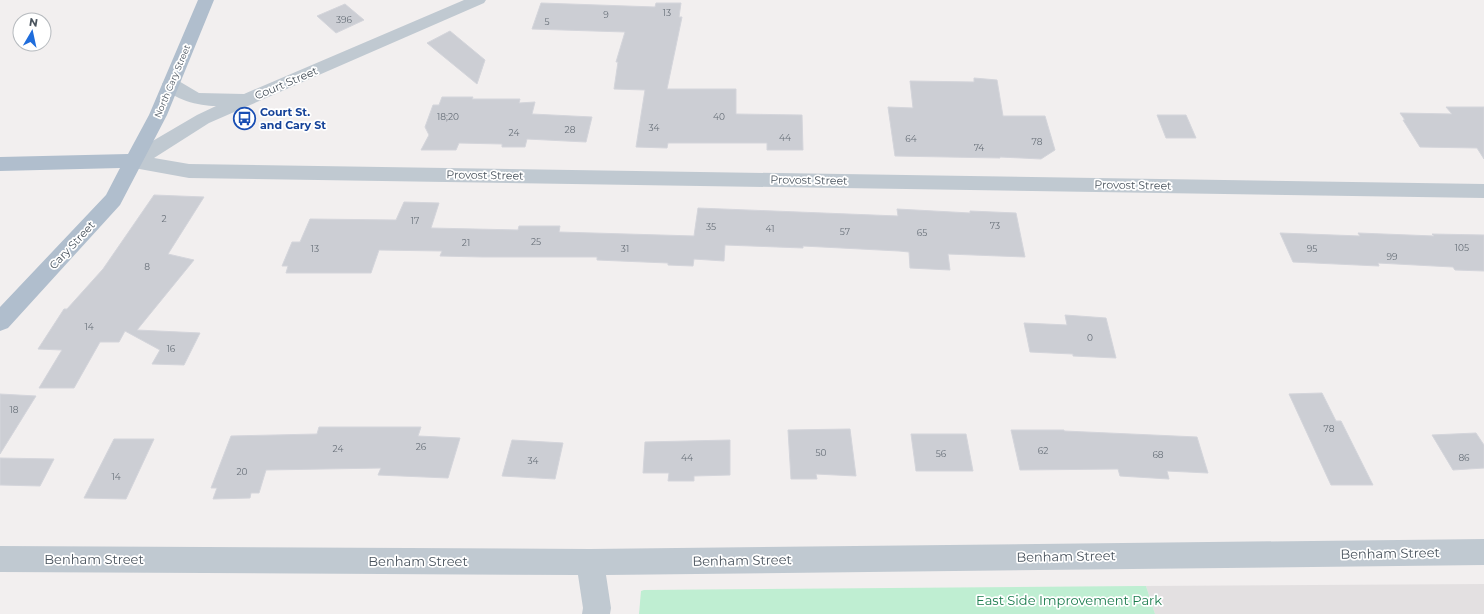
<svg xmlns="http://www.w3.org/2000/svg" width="1484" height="614" viewBox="0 0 1484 614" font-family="Montserrat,sans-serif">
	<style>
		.education { fill: #e3e0e1 }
		.green { fill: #bfeed2 }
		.building { fill: #ccced4; stroke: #d4d5db }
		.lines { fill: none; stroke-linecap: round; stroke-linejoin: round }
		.minor { fill: #c0c9d1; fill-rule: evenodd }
		.major { fill: #b0becd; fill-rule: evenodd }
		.labels { text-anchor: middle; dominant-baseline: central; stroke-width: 3.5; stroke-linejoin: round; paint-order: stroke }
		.number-label { font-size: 9px; fill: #69717a }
		.far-street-label { font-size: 9px; fill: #48525c; stroke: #fff }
		.street-label { font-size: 11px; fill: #48525c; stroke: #fff }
		.transit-label { font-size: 11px; font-weight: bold; fill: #164399; stroke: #fff; text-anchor: start }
		.near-street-label { font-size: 13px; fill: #48525c; stroke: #fff }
		.near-park-label { font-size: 13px; fill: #1a7c4d; stroke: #fff }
	</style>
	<rect width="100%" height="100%" fill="#f2efef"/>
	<!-- education -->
	<polygon class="education" points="1484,584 1484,614 1155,614 1146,586"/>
	<!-- green -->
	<polygon class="green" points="1138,586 1146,586 1155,614 639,614 641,591 644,590"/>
	<!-- building -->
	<g class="building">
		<polygon points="541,3 655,7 656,3 681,3 679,17 682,17 667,89 736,89 736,114 802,115 803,150 767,150 767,143 668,143 667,148 636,147 645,90 614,89 618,62 616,62 625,32 532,29"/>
		<polygon points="345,4 364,20 336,33 317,16"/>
		<polygon points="450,31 485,60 477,84 427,43"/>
		<polygon points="974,78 997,80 1003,116 1045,116 1055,150 1041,159 1000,157 1000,158 895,156 888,107 913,108 910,81 974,82"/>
		<polygon points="442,97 473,97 472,99 520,99 519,103 535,102 532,114 592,117 586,142 527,139 525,147 502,147 502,144 459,143 456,150 421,150 429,135 425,127 433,105 439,105"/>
		<polygon points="1446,107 1484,107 1484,159 1477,148 1420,147 1403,120 1405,120 1400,113 1452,114"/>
		<polygon points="1157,115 1186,115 1196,138 1166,138"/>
		<polygon points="154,195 204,197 168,254 194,260 137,330 200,333 184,365 152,364 160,350 125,331 119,342 100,342 74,388 39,388 62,350 38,349 64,309 67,309 103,269"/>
		<polygon points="404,202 439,203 431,228 518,230 519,226 560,226 559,232 694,236 698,208 898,216 897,209 970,213 970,211 1016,213 1025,257 948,254 950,270 910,268 909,252 899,251 803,246 803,248 725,245 724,261 694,259 693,266 668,265 668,263 597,260 597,257 483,257 440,256 442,251 379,250 371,273 286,273 288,266 282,266 292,242 300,242 310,219 396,220"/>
		<polygon points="1280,233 1360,236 1358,233 1434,236 1432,234 1484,235 1484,271 1455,270 1453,267 1378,263 1379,266 1293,262"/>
		<polygon points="1065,315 1106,318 1116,358 1073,356 1073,354 1030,352 1024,323 1067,325"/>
		<polygon points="1322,393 1336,421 1341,421 1373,485 1331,485 1289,394"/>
		<polygon points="0,394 36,396 0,454"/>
		<polygon points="319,427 421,427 418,436 460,438 448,478 378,475 381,468 266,470 259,493 251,493 250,498 213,499 217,488 211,488 231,436 317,434"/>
		<polygon points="850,429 856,476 816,474 817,479 791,479 788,430"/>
		<polygon points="1011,430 1064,430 1064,431 1197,437 1208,473 1167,471 1169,479 1120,476 1118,469 1020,470"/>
		<polygon points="1476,433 1484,445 1484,468 1453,470 1432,435"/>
		<polygon points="911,434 966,434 973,471 916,471"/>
		<polygon points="114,439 154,439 126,499 84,498"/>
		<polygon points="512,440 563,443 555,479 502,476"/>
		<polygon points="730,440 730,475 694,476 694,481 668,481 669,473 643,473 645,442"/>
		<polygon points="0,458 54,459 40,486 0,485"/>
	</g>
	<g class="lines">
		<!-- minor -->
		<g class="minor">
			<path d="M 464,0 L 486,0 L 484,3 L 209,123 L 154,158 L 189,164 L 1484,184 L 1484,198 L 189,178 L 134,168 L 127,166 L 124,161 L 127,156 L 197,115 L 216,106 C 199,106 172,100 162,84 L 165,80 L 171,78 L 177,80 L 199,93 L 244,94 Z"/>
			<polygon points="1484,539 1484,565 606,575 611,608 610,614 582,614 583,608 578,575 0,572 0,546 590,549"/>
		</g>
		<!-- major -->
		<polygon class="major" points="198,0 214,0 167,115 120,205 8,328 0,331 0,307 106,195 120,168 0,171 0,157 128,154 149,115"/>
	</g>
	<!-- icons -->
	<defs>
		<symbol id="bus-ring" viewBox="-11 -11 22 22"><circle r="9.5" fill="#fff" stroke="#1a4fb4" stroke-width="1.5"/><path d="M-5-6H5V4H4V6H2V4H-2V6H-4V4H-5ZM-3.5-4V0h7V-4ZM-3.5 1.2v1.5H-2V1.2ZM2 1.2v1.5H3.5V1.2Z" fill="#1a4fb4"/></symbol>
	</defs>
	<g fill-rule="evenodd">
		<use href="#bus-ring" x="232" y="106" width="25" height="25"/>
	</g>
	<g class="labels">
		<!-- number labels -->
		<g class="number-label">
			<text x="667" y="12">13</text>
			<text x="606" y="14">9</text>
			<text x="344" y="19">396</text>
			<text x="547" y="21">5</text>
			<text x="448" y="116">18;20</text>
			<text x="719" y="116">40</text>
			<text x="654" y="127">34</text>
			<text x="570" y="129">28</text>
			<text x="514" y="132">24</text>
			<text x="785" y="137">44</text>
			<text x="911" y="138">64</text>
			<text x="1037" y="141">78</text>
			<text x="979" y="147">74</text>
			<text x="164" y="218">2</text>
			<text x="415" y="220">17</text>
			<text x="995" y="225">73</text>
			<text x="711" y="226">35</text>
			<text x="770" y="228">41</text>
			<text x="845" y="231">57</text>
			<text x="922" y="232">65</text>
			<text x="536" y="241">25</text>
			<text x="466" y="242">21</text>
			<text x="1462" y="247">105</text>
			<text x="315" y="248">13</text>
			<text x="625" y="248">31</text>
			<text x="1312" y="248">95</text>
			<text x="1392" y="256">99</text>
			<text x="147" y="266">8</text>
			<text x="89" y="326">14</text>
			<text x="1090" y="337">0</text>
			<text x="171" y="348">16</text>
			<text x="14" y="409">18</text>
			<text x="1329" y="428">78</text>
			<text x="421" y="446">26</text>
			<text x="338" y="448">24</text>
			<text x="1043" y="450">62</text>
			<text x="821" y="452">50</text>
			<text x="941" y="453">56</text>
			<text x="1158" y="454">68</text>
			<text x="687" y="457">44</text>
			<text x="1464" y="457">86</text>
			<text x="533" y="460">34</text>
			<text x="242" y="471">20</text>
			<text x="116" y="476">14</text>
		</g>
		<!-- far-street labels -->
		<g class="far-street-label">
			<text transform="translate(172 81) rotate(-67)">North Cary Street</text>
		</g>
		<!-- street labels -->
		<g class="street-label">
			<text transform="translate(286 83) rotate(-23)">Court Street</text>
			<text transform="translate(485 175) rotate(1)">Provost Street</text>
			<text transform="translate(809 180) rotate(1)">Provost Street</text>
			<text transform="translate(1133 185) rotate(1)">Provost Street</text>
			<text transform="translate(72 245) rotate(-47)">Cary Street</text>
		</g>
		<!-- transit labels -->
		<g class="transit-label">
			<text x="260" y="112">Court St.<tspan x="260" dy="13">and Cary St</tspan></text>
		</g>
		<!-- near-street labels -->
		<g class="near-street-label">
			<text transform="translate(1390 553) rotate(-1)">Benham Street</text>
			<text transform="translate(1066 556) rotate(-1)">Benham Street</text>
			<text x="94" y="559">Benham Street</text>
			<text transform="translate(742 560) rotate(-1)">Benham Street</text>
			<text x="418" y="561">Benham Street</text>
		</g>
		<!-- near-park labels -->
		<g class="near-park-label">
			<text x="1069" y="600">East Side Improvement Park</text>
		</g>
	</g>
	<!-- north arrow -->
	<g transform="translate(32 32) rotate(9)"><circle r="19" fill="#ffffff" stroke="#b6babe"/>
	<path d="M0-3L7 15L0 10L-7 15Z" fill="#1f6ddc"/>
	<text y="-6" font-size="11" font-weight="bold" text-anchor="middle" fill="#48525c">N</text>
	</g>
</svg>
